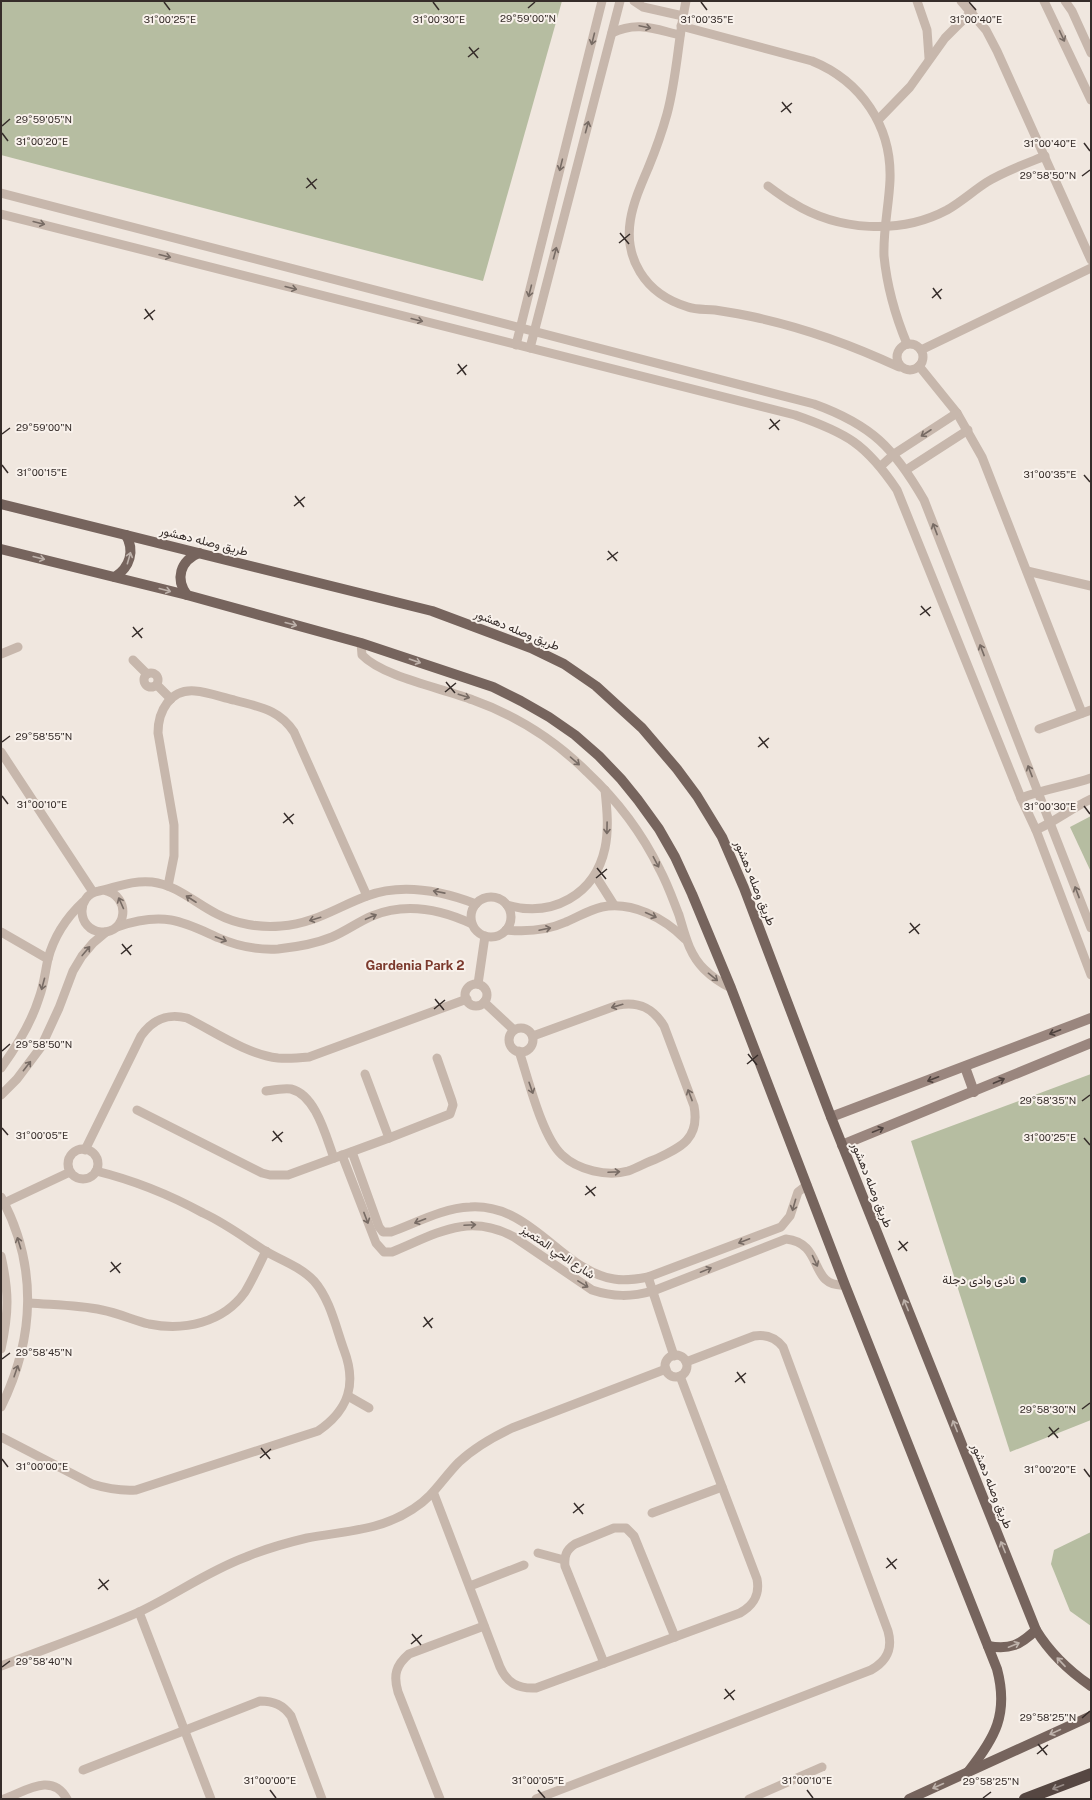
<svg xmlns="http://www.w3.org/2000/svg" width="1092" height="1800" viewBox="0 0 1092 1800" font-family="'Public Sans',Vazirmatn,sans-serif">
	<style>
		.green { fill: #b6bda1 }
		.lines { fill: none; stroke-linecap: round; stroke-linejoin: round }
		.street { stroke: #c7b7ac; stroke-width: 9 }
		.secondary { stroke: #9a867e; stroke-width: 10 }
		.primary { stroke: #76645d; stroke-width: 10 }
		.highway { stroke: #564742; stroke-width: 12 }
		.oneway { stroke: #776b64 }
		.oneway2 { stroke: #beb2ab }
		.oneway3 { stroke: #4f433f }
		.oneway4 { stroke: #978b86 }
		.ticks { fill: none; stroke: #362d2a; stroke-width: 1.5 }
		.poi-dot { fill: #245353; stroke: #f8f1eb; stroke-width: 1.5 }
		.labels { text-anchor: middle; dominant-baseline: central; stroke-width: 4; stroke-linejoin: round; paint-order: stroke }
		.street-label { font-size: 12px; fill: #362d2a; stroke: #f8f1eb }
		.poi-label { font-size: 12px; fill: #362d2a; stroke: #f8f1eb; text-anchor: end }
		.neighbourhood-label { font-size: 13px; font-weight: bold; fill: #7c3a2d; stroke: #f8f1eb }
		.ticks-label { font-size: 10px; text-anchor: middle; fill: #362d2a; stroke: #f8f1eb; stroke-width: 4; stroke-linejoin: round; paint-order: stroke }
	</style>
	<rect width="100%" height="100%" fill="#f0e7df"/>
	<!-- green -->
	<g class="green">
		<polygon points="1,1 562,1 483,281 1,155"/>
		<polygon points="1091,816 1091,872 1070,827"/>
		<polygon points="1091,1074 1091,1420 1010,1452 911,1141"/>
		<polygon points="1091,1532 1091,1626 1070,1611 1051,1564 1054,1550"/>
	</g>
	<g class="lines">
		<!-- street -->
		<g class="street">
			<polyline points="634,1 643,7 683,16"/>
			<path d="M 686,1 C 678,39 677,77 667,114 C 662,132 656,149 649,166 C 634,201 618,236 640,272 C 651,290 668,301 688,307 C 696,310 706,309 715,310 C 728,312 741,314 754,317 C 805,328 852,345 899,367"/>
			<polyline points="917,1 927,30 929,58"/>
			<polyline points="961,1 986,30 997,51 1091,260"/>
			<polyline points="1044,1 1091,100"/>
			<polyline points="1065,1 1072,11 1091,53"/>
			<path d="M 681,26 L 812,61 C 861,81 892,126 890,180 C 889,205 883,230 884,256 C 887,287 895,315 907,344"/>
			<path d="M 612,33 C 637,21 654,29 680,35"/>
			<polyline points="878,120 910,87 945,38 972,11"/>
			<path d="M 768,186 C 776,192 784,198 793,203 C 838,231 900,235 947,210 C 961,202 973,191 987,182 C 1005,171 1025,164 1045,156"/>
			<path d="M 1,193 L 814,404 C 872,425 894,448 924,500 L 1091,928"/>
			<path d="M 1,214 L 795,415 C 847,433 866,444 897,490 L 1021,798 L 1036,830 L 1091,975"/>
			<circle cx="910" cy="357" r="13"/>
			<polyline points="516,345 602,1"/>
			<polyline points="530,348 620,1"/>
			<polyline points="921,350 1091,268"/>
			<polyline points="919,366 957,413 982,457 1082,713"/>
			<polyline points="881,466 894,454 957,413"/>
			<polyline points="906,470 968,430"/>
			<polyline points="1027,571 1091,586"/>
			<path d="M 361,643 L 362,655 C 383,677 442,688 473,700 C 515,715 555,740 587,772 C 617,800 642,833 660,870 C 668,885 673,900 679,915 C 685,935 689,954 704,969 C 712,977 721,983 731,988"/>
			<polyline points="1,654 18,647"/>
			<polyline points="133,660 147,674"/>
			<circle cx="151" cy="680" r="7"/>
			<polyline points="157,685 171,699"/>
			<polyline points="1039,729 1091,710"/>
			<polyline points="1,752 93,892"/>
			<path d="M 1021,798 C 1044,789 1068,786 1091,778"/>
			<path d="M 1036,830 C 1056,821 1072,808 1091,799"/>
			<polyline points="595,875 614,905"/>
			<path d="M 168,886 L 174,856 L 174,825 L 158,733 C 158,711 170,689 195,691 C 208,692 221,697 234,700 C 259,707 279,709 294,732 L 367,896"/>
			<path d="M 104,890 C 132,896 127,934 101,932 C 77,930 75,895 99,891 C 117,887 133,880 152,882 C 177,885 195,903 217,914 C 236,924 260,928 281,926 C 314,924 337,907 367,896 C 402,883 442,891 476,904"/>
			<circle cx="491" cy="917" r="20"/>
			<path d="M 507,905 C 552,918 595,895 605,848 C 609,829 607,809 605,790"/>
			<path d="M 117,927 C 134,921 152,917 171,920 C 188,923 203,931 219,938 C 237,946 259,950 278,949 C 297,947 315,944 332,937 C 346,931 358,922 372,916 C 406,902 440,909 472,924"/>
			<path d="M 506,930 C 527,932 546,931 566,922 C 578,917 589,910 602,907 C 632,901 664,918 685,939"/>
			<polyline points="1,932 48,959"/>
			<polyline points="478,984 485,936"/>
			<circle cx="476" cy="995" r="11"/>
			<polyline points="484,1002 514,1030"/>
			<circle cx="521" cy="1040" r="12"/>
			<path d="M 519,1051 C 528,1078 542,1137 562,1155 C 578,1170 607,1177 628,1171 C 637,1168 647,1162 656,1159 C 682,1147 700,1138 694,1106 L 664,1026 C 653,1008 639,1001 618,1005 L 533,1036"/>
			<path d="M 1,1068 C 17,1046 31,1024 39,998 C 44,985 45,972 48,959 C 54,936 66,918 83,902"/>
			<polyline points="365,1074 389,1138"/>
			<path d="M 266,1091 C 273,1090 283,1088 291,1089 C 316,1095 326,1137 334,1158"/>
			<polyline points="1,1095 17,1079 41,1047 59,1008 73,971 82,956 93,943 106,932"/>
			<polyline points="137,1110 262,1173 270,1175 288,1175 389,1138 450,1114 453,1105 452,1101 437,1058"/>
			<circle cx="83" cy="1164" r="15"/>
			<path d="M 85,1150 L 141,1036 C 153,1019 167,1013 187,1018 C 215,1032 246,1054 278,1058 C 289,1059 299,1058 309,1057 L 467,999"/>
			<path d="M 352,1152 L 379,1227 L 383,1232 L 391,1232 C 416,1223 443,1208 470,1207 C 532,1203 561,1271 614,1279 C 626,1281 637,1279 648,1277 L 781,1227 L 790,1216 L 798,1192 L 807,1185"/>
			<path d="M 342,1155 L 376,1243 L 384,1252 L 392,1252 C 436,1234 468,1212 514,1237 L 592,1290 C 613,1297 631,1297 653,1291 L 786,1239 C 825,1243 808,1288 845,1285"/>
			<path d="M 1,1197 C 38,1265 35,1338 1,1407"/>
			<polyline points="4,1203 70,1172"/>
			<path d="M 1,1256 C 9,1292 9,1312 1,1349"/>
			<polyline points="648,1277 674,1356"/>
			<path d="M 29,1303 C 54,1305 78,1305 102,1310 C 118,1313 133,1320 149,1324 C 184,1331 223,1323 245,1292 C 253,1279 259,1265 266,1251"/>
			<circle cx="676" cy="1366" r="11"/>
			<polyline points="348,1396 369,1408"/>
			<path d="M 1,1437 L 92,1484 C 108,1489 120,1491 136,1490 L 318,1431 C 349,1410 357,1384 344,1350 C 336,1328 330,1299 314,1281 C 301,1267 281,1260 265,1251 C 245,1238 225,1223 203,1213 C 170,1195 133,1180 96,1171"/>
			<path d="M 434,1494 L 500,1667 C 507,1683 518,1689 536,1688 L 740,1613 C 754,1605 760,1595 757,1579 L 680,1376"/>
			<polyline points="652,1513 722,1487"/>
			<polyline points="538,1553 564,1560"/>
			<polyline points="470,1586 524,1565"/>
			<polyline points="139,1612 211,1799"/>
			<path d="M 604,1663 L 565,1566 C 564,1556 566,1550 575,1544 L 614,1528 L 626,1528 L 634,1536 L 675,1637"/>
			<path d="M 1,1666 C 47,1648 94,1632 139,1612 C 175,1595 208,1571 246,1557 C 265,1549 286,1543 307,1538 C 344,1531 380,1531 413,1509 C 433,1497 443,1478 459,1462 C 475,1447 493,1437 512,1428 L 666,1369"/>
			<path d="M 83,1770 L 260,1701 C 274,1701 283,1705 291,1716 L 322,1799"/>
			<path d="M 4,1799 C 26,1791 52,1772 67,1799"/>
			<path d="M 440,1799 L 398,1692 C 393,1675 396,1665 409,1654 L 484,1626"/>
			<path d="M 536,1799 L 871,1670 C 887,1661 893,1649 888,1631 L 783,1347 C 775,1337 766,1334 754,1336 L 686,1362"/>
			<polyline points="749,1799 822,1767"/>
		</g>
		<!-- secondary -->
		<g class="secondary">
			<polyline points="965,1067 974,1092"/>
			<polyline points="831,1117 1091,1018"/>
			<polyline points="842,1145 1091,1043"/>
		</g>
		<!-- primary -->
		<g class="primary">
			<path d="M 1,504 L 432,611 L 531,648 L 564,664 L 596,686 L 642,728 L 677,769 L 697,796 L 722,837 L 744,888 L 831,1117 L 1036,1630 C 1050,1653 1069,1671 1091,1686"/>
			<path d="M 1,549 L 187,595 L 361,643 L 493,687 L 521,701 L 549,717 L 575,735 L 599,756 L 621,779 L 638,800 L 659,829 L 675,857 L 692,894 L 731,988 L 845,1285 L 997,1669 C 1009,1714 995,1738 968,1772"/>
			<path d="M 115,577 C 130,567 135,551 126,535"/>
			<path d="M 187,595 C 175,579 180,561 199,553"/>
			<path d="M 988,1646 C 1010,1650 1020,1645 1036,1630"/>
			<polyline points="909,1799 1091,1716"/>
		</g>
		<!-- highway -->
		<polyline class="highway" points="1025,1799 1091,1774"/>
	</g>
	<!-- one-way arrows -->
	<defs><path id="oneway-shaft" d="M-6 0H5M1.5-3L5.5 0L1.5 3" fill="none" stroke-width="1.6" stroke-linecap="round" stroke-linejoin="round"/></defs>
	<g class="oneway">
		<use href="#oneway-shaft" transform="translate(645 27) rotate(12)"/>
		<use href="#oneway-shaft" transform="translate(1062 36) rotate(65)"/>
		<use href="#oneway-shaft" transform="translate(593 39) rotate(104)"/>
		<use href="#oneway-shaft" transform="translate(587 127) rotate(-75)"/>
		<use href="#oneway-shaft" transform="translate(561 165) rotate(104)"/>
		<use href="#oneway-shaft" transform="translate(39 223) rotate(14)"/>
		<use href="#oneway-shaft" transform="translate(555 253) rotate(-75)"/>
		<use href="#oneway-shaft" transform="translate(165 256) rotate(14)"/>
		<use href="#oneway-shaft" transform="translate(291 288) rotate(14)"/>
		<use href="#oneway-shaft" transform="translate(530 291) rotate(104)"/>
		<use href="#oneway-shaft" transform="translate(417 320) rotate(14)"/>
		<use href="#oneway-shaft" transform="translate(926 433) rotate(147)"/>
		<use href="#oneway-shaft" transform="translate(935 529) rotate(-111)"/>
		<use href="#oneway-shaft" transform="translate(982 650) rotate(-111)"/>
		<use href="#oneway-shaft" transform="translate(464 696) rotate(18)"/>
		<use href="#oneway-shaft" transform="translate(575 761) rotate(41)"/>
		<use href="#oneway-shaft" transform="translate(1030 771) rotate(-111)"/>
		<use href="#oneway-shaft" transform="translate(607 828) rotate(91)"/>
		<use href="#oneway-shaft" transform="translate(656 862) rotate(62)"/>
		<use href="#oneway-shaft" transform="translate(439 892) rotate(-169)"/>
		<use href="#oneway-shaft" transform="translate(1077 892) rotate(-111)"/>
		<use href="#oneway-shaft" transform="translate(191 899) rotate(-147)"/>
		<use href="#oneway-shaft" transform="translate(121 903) rotate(-114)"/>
		<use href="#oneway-shaft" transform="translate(651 915) rotate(24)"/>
		<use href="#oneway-shaft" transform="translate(371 917) rotate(-23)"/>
		<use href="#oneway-shaft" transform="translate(315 919) rotate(163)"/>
		<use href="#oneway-shaft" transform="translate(545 929) rotate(-12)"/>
		<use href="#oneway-shaft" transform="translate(221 939) rotate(21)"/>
		<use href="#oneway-shaft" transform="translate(86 951) rotate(-50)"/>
		<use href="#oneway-shaft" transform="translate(713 977) rotate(39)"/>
		<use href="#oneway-shaft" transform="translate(43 984) rotate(105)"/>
		<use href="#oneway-shaft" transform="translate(617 1006) rotate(164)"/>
		<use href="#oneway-shaft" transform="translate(27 1066) rotate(-52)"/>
		<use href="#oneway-shaft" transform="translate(531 1088) rotate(71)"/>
		<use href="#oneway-shaft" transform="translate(690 1095) rotate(-111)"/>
		<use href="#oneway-shaft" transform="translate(614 1172) rotate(-3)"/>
		<use href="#oneway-shaft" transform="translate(794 1205) rotate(106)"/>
		<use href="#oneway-shaft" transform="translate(366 1218) rotate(69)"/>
		<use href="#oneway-shaft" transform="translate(420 1221) rotate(159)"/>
		<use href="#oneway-shaft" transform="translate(470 1225) rotate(-3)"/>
		<use href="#oneway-shaft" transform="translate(744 1241) rotate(159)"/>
		<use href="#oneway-shaft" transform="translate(19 1243) rotate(-107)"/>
		<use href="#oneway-shaft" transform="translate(815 1261) rotate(65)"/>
		<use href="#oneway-shaft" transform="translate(706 1270) rotate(-22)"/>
		<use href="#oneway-shaft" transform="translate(583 1284) rotate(31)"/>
		<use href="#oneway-shaft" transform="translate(16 1371) rotate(-71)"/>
	</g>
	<g class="oneway2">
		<use href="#oneway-shaft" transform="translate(39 558) rotate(14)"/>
		<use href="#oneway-shaft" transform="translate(129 558) rotate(-74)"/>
		<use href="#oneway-shaft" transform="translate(165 590) rotate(15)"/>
		<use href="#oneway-shaft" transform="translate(291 624) rotate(15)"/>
		<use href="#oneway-shaft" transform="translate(415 661) rotate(19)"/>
		<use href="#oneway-shaft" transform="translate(906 1305) rotate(-112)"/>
		<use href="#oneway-shaft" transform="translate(955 1426) rotate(-112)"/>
		<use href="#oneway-shaft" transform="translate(1003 1547) rotate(-112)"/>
		<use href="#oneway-shaft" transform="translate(1014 1645) rotate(-22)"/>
		<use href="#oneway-shaft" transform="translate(1061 1662) rotate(-133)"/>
		<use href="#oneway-shaft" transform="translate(1055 1732) rotate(155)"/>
		<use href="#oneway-shaft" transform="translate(938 1786) rotate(156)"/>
	</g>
	<g class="oneway3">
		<use href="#oneway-shaft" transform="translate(1055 1032) rotate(159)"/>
		<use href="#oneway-shaft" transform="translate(933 1079) rotate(159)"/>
		<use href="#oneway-shaft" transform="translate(999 1081) rotate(-23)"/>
		<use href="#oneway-shaft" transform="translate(878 1130) rotate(-22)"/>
	</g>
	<use class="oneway4" href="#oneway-shaft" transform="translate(1058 1787) rotate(159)"/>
	<!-- ticks -->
	<path class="ticks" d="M 164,2 L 170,10M 433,2 L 439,10M 701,2 L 707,10M 969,2 L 976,10M 528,8 L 535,2M 469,47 L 478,58M 468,57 L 479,48M 782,102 L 791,113M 781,112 L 792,103M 2,126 L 10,119M 2,133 L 8,141M 1084,143 L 1090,151M 1082,176 L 1090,170M 307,178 L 316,189M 306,188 L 317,179M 620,233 L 629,244M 619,243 L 630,234M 933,288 L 941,299M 932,298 L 942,289M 145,309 L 153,320M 144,319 L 155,310M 458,364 L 466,375M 457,374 L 467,365M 770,419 L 779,430M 769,429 L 780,420M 2,434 L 10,428M 2,465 L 8,473M 1084,475 L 1090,482M 295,496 L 304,507M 294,506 L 305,497M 608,551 L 617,561M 607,560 L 618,552M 921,606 L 930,616M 920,615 L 931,607M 133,627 L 142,638M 132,637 L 143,628M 446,682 L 455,693M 445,692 L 456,683M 759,737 L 768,748M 2,742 L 10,736M 758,747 L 769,738M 2,796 L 8,804M 1084,806 L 1090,814M 284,813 L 293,824M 283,823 L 294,814M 597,868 L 606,879M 596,878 L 607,869M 910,923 L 919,934M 909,933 L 920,924M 122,944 L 131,955M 121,954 L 132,945M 435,999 L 444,1010M 434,1009 L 445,1000M 2,1051 L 10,1044M 748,1054 L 757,1065M 747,1064 L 758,1055M 1082,1101 L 1090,1095M 2,1128 L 8,1135M 273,1131 L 282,1142M 1084,1138 L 1090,1145M 272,1141 L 283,1132M 586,1186 L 595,1196M 585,1195 L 596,1187M 899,1241 L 907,1251M 898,1250 L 908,1242M 111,1262 L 120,1273M 110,1272 L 121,1263M 424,1317 L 432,1328M 423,1327 L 433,1318M 2,1359 L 10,1353M 737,1372 L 745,1383M 735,1382 L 746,1373M 1082,1409 L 1090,1403M 1049,1427 L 1058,1438M 1048,1437 L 1059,1428M 261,1448 L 270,1459M 260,1458 L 271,1449M 2,1459 L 8,1467M 1084,1469 L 1090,1477M 574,1503 L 583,1514M 573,1513 L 584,1504M 887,1558 L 896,1569M 886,1568 L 897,1559M 99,1579 L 108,1590M 98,1589 L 109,1580M 412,1634 L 421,1645M 411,1644 L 422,1635M 2,1667 L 10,1661M 725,1689 L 734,1700M 724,1699 L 735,1690M 1082,1718 L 1090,1711M 1038,1744 L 1047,1755M 1037,1754 L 1048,1745M 270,1790 L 276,1798M 538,1790 L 545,1798M 807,1790 L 813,1798M 983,1798 L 991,1792"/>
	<!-- markers -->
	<circle class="poi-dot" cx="1023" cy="1280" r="4"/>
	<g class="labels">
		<!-- street labels -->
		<g class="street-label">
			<text transform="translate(204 541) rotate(14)">طريق وصله دهشور</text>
			<text transform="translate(517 630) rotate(22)">طريق وصله دهشور</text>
			<text transform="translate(755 883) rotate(68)">طريق وصله دهشور</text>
			<text transform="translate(872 1185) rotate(68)">طريق وصله دهشور</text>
			<text transform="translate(558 1252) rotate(34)">شارع الحي المتميز</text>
			<text transform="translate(992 1486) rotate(68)">طريق وصله دهشور</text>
		</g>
		<!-- poi labels -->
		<g class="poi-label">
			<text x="1015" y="1280">نادى وادى دجلة</text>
		</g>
		<!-- neighbourhood labels -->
		<g class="neighbourhood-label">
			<text x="415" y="965">Gardenia Park 2</text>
		</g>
	</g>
	<g class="ticks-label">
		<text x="528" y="22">29°59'00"N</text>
		<text x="170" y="23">31°00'25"E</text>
		<text x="439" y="23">31°00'30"E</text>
		<text x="707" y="23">31°00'35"E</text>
		<text x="976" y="23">31°00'40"E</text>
		<text x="44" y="123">29°59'05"N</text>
		<text x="42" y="145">31°00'20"E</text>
		<text x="1050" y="147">31°00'40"E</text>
		<text x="1048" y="179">29°58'50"N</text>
		<text x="44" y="431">29°59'00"N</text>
		<text x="42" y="476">31°00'15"E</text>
		<text x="1050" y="478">31°00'35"E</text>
		<text x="44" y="740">29°58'55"N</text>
		<text x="42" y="808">31°00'10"E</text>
		<text x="1050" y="810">31°00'30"E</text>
		<text x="44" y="1048">29°58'50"N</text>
		<text x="1048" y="1104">29°58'35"N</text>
		<text x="42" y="1139">31°00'05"E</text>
		<text x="1050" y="1141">31°00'25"E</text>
		<text x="44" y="1356">29°58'45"N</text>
		<text x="1048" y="1413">29°58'30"N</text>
		<text x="42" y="1470">31°00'00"E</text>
		<text x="1050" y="1473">31°00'20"E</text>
		<text x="44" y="1665">29°58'40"N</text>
		<text x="1048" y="1721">29°58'25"N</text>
		<text x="270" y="1784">31°00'00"E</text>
		<text x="538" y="1784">31°00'05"E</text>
		<text x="807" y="1784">31°00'10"E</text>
		<text x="991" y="1785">29°58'25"N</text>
	</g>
	<!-- border -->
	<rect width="1092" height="1800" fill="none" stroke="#362d2a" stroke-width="4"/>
</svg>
